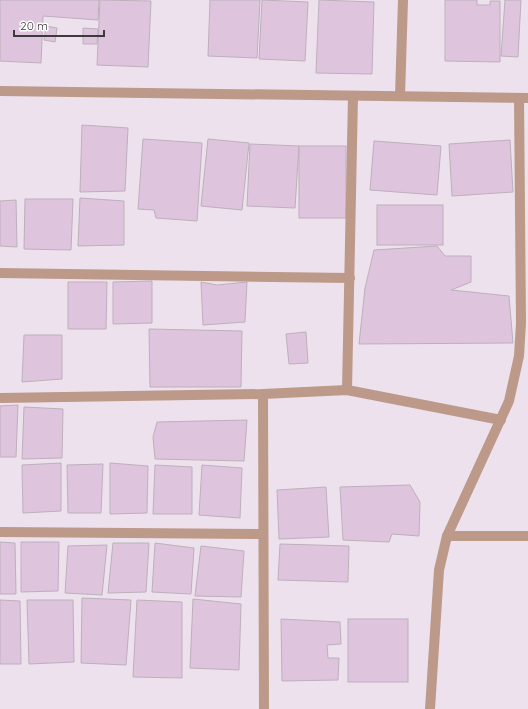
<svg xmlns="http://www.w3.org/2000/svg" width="528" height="709" viewBox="0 0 528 709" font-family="Quicksand,sans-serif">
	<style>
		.building { fill: #dfc4de; stroke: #bcb0bb }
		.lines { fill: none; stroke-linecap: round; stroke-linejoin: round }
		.street { stroke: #bc9989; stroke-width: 10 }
	</style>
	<rect width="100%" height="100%" fill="#ede1ed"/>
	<!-- building -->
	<g class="building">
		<polygon points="0,0 99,0 98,20 43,16 41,63 0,61"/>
		<polygon points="100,0 151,1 148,67 97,65"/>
		<polygon points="210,0 260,0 257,58 208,56"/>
		<polygon points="262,0 308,2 305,61 259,59"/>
		<polygon points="319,0 374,2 372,74 316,73"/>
		<polygon points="445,0 477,0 477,5 490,5 490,1 500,1 500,62 445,61"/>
		<polygon points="505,0 521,0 518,57 501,56"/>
		<polygon points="46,26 57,28 55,42 44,40"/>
		<polygon points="83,28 98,29 97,44 83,44"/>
		<polygon points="82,125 128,128 125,191 80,192"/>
		<polygon points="143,139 202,143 197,221 156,218 154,210 138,209"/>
		<polygon points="208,139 249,143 242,210 201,206"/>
		<polygon points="510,140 513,192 452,196 449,144"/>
		<polygon points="374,141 441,146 437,195 370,190"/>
		<polygon points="250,144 299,146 295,208 247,206"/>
		<rect x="299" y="146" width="47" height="72"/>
		<polygon points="80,198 124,201 124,245 78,246"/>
		<polygon points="25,199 73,199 71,250 24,249"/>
		<polygon points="16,200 17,247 0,246 0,201"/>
		<rect x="377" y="205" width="66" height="40"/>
		<polygon points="437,246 445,256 471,256 471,282 451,290 509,296 513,343 359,344 365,288 374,250"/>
		<polygon points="152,281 152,323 113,324 113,282"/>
		<polygon points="68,282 107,282 106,329 68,329"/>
		<polygon points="201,282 217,285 247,282 245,322 203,325"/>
		<polygon points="149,329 242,331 241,387 150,387"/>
		<polygon points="306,332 308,363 289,364 286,334"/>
		<polygon points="24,335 62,335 62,379 22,382"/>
		<polygon points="18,405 16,457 0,457 0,406"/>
		<polygon points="24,407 63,409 62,458 22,459"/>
		<polygon points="247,420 244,461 155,459 153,437 157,422"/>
		<polygon points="61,463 61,511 23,513 22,465"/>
		<polygon points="110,463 148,466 147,513 110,514"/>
		<polygon points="103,464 101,513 68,513 67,465"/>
		<polygon points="155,465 192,467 192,514 153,514"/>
		<polygon points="202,465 242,468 240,518 199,515"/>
		<polygon points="410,485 420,502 419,536 392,534 389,542 343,540 340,487"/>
		<polygon points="326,487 329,537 279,539 277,490"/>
		<polygon points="0,542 15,543 16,594 0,594"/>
		<polygon points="21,542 59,542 58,591 21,592"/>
		<polygon points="113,543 149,543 146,592 108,593"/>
		<polygon points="155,543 194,548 191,594 152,592"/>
		<polygon points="280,544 349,546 348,582 278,580"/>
		<polygon points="107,545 102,595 65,593 68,546"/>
		<polygon points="201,546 244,551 241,597 195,596"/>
		<polygon points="82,598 131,600 126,665 81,663"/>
		<polygon points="193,599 241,604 239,670 190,668"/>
		<polygon points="0,600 20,601 21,664 0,664"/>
		<polygon points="27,600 73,600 74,662 29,664"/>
		<polygon points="137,600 182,602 182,678 133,677"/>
		<polygon points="281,619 340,622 341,644 327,645 328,658 339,658 338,680 282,681"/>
		<rect x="348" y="619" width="60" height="63"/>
	</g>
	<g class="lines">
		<!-- street -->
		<g class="street">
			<polyline points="0,91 528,98"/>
			<polyline points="400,96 403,0"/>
			<polyline points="0,273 350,278"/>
			<polyline points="347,390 353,96"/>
			<polyline points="263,394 264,709"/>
			<polyline points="0,398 263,394 347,390 501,420"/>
			<polyline points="0,532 263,534"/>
			<polyline points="447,536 528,536"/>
			<polyline points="430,709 439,570 447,536 509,401 519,356 521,323 519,98"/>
		</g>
	</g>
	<!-- scale -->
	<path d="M14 30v6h90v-6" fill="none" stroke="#3e393d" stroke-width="2"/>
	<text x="20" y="30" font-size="12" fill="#3e393d" stroke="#ffffff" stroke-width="3" paint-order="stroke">20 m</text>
</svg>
